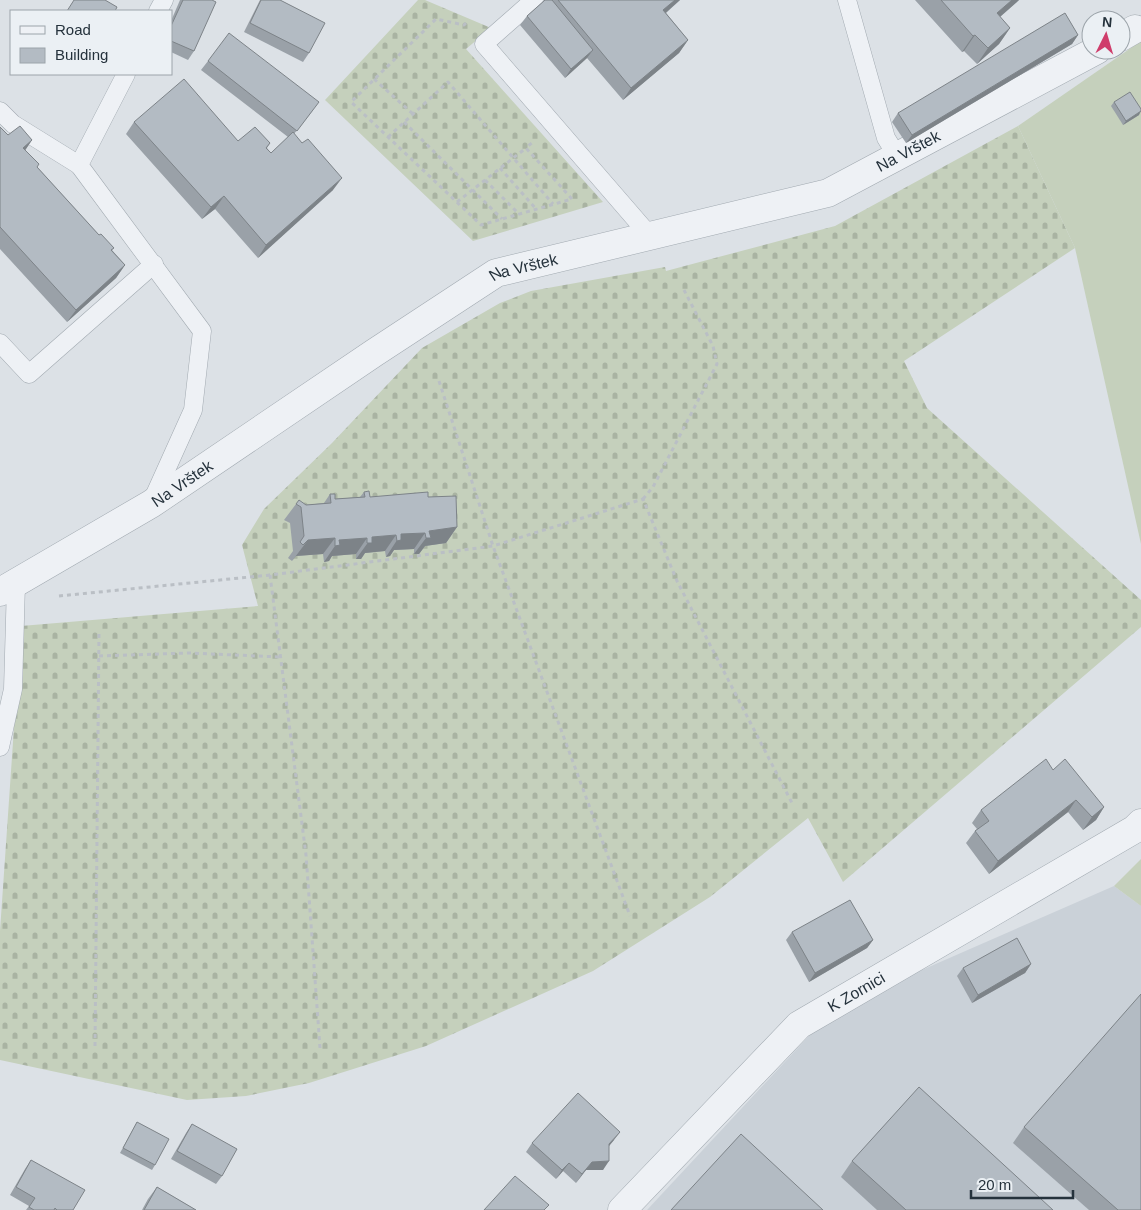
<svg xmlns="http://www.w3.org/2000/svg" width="1141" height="1210" viewBox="0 0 1141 1210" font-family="Arial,sans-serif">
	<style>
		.built { fill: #cad1d8 }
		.cemetery { fill: url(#cemetery-stones) }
		.garden { fill: #c5d0bc }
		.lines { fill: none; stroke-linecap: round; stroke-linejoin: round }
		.lane-casing { stroke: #a1a9b0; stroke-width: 19 }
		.street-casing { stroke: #a1a9b0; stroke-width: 29 }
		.path { stroke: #babfc5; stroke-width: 3; stroke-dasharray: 4 4; stroke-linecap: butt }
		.lane { stroke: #eef1f5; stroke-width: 18 }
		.street { stroke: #eef1f5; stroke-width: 28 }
		.wall { fill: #9aa1a8 }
		.shaded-wall { fill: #7d8388 }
		.building { fill: #b3bbc3; stroke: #7d8388 }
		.labels { text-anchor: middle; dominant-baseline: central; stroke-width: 5; stroke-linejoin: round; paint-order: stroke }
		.street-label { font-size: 16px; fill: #25323c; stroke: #ebf0f4 }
	</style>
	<defs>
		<pattern id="cemetery-stones" width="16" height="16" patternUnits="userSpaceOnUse" patternTransform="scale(1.25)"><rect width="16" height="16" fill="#c5d0bc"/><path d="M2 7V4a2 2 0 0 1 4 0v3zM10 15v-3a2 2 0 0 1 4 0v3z" fill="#a9b3a2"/></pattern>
	</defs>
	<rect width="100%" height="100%" fill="#dce1e6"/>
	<!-- built -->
	<polygon class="built" points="1114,886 1141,906 1141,1210 647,1210 835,1008"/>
	<!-- cemetery -->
	<g class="cemetery">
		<polygon points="418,0 425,0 491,28 466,49 603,202 473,241 325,100"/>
		<polygon points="1018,126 1075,248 904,361 927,408 1141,600 1141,627 843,882 808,818 710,897 593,971 426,1046 309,1083 246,1096 187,1100 0,1060 0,931 21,626 258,606 242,545 264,509 332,443 422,348 500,303 531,291 665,267 666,271 835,226"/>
	</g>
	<!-- garden -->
	<g class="garden">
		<polygon points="1141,41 1141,544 1075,248 1018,126"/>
		<polygon points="1141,859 1141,906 1114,886"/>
	</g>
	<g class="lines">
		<defs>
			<g id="lane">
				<polyline points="534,0 484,44 650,236"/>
				<polyline points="847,0 886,138 897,156"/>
				<polyline points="158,11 164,0"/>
				<polyline points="126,74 79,165 202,331 193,410 152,501"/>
				<polyline points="0,111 13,124 79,165"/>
				<polyline points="0,343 29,374 154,264"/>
				<polyline points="0,747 13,689 16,584"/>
			</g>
			<g id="street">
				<polyline points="1121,37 1135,29"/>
				<path id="s1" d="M 0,592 L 151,504 L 374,353 L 496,273 L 828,193 L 1097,50"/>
				<path id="s2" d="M 622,1210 L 799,1025 L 1135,829 L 1141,823"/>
			</g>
		</defs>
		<!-- lane casing -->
		<use href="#lane" class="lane-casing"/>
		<!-- street casing -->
		<use href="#street" class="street-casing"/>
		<!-- path -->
		<g class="path">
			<polyline points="466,23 464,25 436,19 351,102 481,225 572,199 526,148 534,141"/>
			<polyline points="374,79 413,114"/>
			<polyline points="404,122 502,219"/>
			<polyline points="388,137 448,82 553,204"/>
			<polyline points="500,168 536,209"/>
			<polyline points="485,180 519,214"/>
			<polyline points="457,202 526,148"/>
			<polyline points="439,381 493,546 630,916"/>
			<polyline points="643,499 653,487 717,364 713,346 684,290"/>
			<polyline points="59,596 270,575"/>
			<polyline points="99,656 189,653 280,657"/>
			<polyline points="95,1046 99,631"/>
			<polyline points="320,1048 306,855 270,575 493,546 643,499 677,581 792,803"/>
		</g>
		<!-- lane -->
		<use href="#lane" class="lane"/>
		<!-- street -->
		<use href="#street" class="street"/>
	</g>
	<!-- wall -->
	<g class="wall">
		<polygon points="180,0 212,0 194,51 188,60 171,52 171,21"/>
		<polygon points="260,0 280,0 309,53 303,62 244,32"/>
		<polygon points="545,0 680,0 666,13 688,40 679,53 623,100 587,58 565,78 520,25 527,16"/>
		<polygon points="915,0 1019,0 1000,17 1010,28 999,44 977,64 964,51 962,52"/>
		<polygon points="1078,35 1072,44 906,143 892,122 898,113"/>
		<polygon points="208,61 313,110 294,134 333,190 258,258 215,209 202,219 126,134 134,122 238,141 270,143 267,148 271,153 288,137 201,70"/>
		<polygon points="1114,102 1139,115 1123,125 1111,106"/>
		<polygon points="0,127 8,135 32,140 25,150 37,167 99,235 114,248 112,250 125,265 116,278 67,322 0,249"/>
		<polygon points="364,492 370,497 428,497 457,527 446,543 425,546 419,554 414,554 414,549 394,550 390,556 386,557 385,551 365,553 361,559 356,559 356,554 332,556 329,561 324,562 323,554 296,556 292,561 288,558 293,551 290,523 284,520 296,504 306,505 324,503 330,494 335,499 360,497"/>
		<polygon points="1053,770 1104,807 1096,820 1083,830 1068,812 989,874 966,843 975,831 977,829 972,823 981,810"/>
		<polygon points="792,932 873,940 867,948 809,982 786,940"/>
		<polygon points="1031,964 1025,973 972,1003 957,976 963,968"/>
		<polygon points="137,1122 155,1165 152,1170 120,1153"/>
		<polygon points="192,1124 222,1176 216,1184 171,1159 186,1133"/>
		<polygon points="1024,1127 1141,1210 1089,1210 1013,1143"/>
		<polygon points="614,1140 609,1146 603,1170 586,1170 576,1183 563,1171 556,1179 526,1152 532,1143"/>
		<polygon points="31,1160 73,1210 26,1210 29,1206 10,1195 25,1169"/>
		<polygon points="852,1161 1053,1210 877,1210 841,1177"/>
		<polygon points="157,1187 196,1210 142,1210 148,1199"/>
	</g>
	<!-- shaded-wall -->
	<g class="shaded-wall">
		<polygon points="675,0 680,0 654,23 663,10"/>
		<polygon points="1012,0 1019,0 986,29 997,13"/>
		<polygon points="1010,28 999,44 977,64 988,48"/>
		<polygon points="975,35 964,51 962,52 973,36"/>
		<polygon points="1078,35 1072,44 906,143 912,135"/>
		<polygon points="688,40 679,53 623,100 631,88"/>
		<polygon points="593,50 587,58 565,78 571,69"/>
		<polygon points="1141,111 1139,115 1123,125 1126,121"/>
		<polygon points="32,140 24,152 23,148"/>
		<polygon points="342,178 333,190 258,258 266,245"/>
		<polygon points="224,196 215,209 202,219 211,207"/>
		<polygon points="125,265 116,278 67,322 76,310"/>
		<polygon points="457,527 446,543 425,546 419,554 414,554 426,538 429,531"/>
		<polygon points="425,533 414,549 394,550 390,556 386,557 401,534"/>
		<polygon points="396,535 385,551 365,553 361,559 356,559 372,537"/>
		<polygon points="335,538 323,554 296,556 292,561 308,540"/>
		<polygon points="367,538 356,554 332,556 329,561 324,562 339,540"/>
		<polygon points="1076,800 1068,812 989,874 998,861"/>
		<polygon points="1104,807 1096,820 1083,830 1092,817"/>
		<polygon points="873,940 867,948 809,982 815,973"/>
		<polygon points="1031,964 1025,973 972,1003 978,995"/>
		<polygon points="620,1132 614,1140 603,1153 609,1144"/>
		<polygon points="609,1161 603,1170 586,1170 576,1183 582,1174 592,1162"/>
		<polygon points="569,1163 563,1171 556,1179 562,1170"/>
	</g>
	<!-- building -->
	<g class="building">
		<polygon points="74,0 105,0 117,7 115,11 67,11"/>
		<polygon points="183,0 212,0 216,2 194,51 171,41 171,26"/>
		<polygon points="261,0 280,0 325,23 309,53 250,23"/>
		<polygon points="545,0 552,0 593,50 571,69 527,16"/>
		<polygon points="558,0 675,0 663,10 688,40 631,88"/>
		<polygon points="941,0 1012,0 997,13 1010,28 988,48 975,35 973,36"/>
		<polygon points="1065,13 1078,35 912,135 898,113"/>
		<polygon points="229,33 319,102 297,131 208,61"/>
		<polygon points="184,79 238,141 255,127 270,143 266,148 271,153 293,132 302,143 308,139 342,178 266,245 224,196 211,207 134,122"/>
		<polygon points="1130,92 1141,109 1141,111 1126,121 1114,102"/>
		<polygon points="20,126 32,140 23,148 39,164 37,167 99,235 101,234 114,248 111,250 125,265 76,310 0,227 0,127 8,135"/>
		<polygon points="369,491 370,497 428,492 428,497 456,496 457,527 429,531 431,538 426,538 425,533 401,534 401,540 397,541 396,535 372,537 372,543 367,543 367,538 339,540 340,545 335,546 335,538 308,540 303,545 300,542 304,536 301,507 296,504 299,500 306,505 331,503 330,494 335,494 335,499 365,497 364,492"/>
		<polygon points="1046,759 1053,770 1065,759 1104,807 1092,817 1076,800 998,861 975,831 989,821 981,810"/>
		<polygon points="850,900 873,940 815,973 792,932"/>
		<polygon points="1017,938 1031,964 978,995 963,968"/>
		<polygon points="1141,994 1141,1210 1118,1210 1024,1127"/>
		<polygon points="919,1087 1053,1210 906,1210 852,1161"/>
		<polygon points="578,1093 620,1132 609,1144 609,1161 592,1162 582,1174 569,1163 562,1170 532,1143"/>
		<polygon points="137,1122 169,1139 155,1165 123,1148"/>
		<polygon points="192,1124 237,1149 222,1176 177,1151"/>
		<polygon points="741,1134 823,1210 671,1210"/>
		<polygon points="31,1160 85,1190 73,1210 57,1210 55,1208 54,1210 34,1210 29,1207 35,1198 16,1187"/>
		<polygon points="515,1176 549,1205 544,1210 484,1210"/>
		<polygon points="157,1187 196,1210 144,1210"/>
	</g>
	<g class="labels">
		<!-- street labels -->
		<g class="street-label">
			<text stroke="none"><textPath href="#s1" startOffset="1022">Na Vrštek</textPath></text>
			<text stroke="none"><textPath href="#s1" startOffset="618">Na Vrštek</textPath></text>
			<text stroke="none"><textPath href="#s1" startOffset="212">Na Vrštek</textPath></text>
			<text stroke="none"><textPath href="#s2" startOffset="322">K Zornici</textPath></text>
		</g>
	</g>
	<!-- legend -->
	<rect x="10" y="10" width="162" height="65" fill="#ebf0f4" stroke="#9ca4aa"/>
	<rect x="20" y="26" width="25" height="8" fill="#eef1f5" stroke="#9ca4aa"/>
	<text x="55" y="35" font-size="15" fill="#25323c">Road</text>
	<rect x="20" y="48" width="25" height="15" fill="#b3bbc3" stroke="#9ca4aa"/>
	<text x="55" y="60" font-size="15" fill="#25323c">Building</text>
	<!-- north arrow -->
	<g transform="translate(1106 35) rotate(5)"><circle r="24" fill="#ebf0f4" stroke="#9ca4aa"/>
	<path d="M0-4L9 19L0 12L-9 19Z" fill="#cf3d6b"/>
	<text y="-8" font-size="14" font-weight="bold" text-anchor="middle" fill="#25323c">N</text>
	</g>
	<!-- scale -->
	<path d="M971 1190v8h102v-8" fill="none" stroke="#25323c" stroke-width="2.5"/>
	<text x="978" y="1190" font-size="15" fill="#25323c" stroke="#ebf0f4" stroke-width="4" paint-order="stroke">20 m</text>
</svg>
